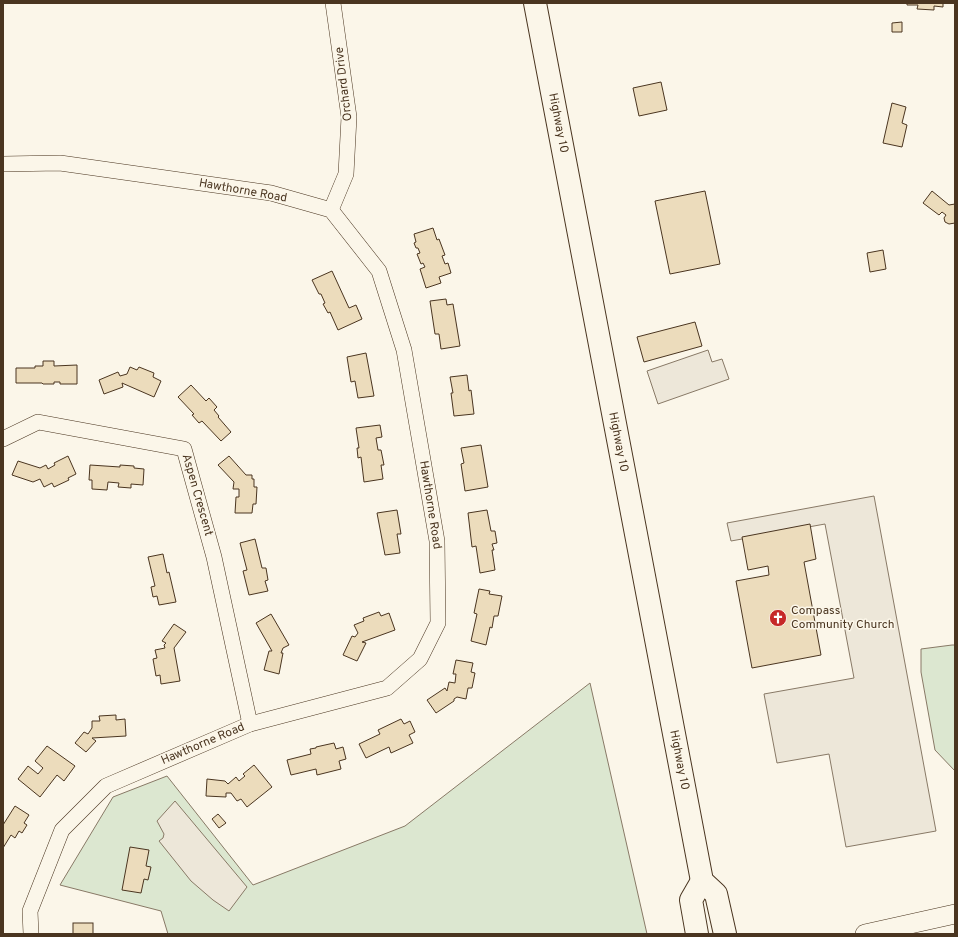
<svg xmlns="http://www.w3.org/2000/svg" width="958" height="937" viewBox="0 0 958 937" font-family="Overpass,sans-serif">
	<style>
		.green { fill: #dce7d0; stroke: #887966 }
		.parking { fill: #ede7d9; stroke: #887966 }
		.building { fill: #ecdcbc; stroke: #4a3520 }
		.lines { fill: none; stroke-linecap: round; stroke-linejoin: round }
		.minor-casing { stroke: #4a3520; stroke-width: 16 }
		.major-casing { stroke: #4a3520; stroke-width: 20 }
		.highway-casing { stroke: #4a3520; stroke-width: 24 }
		.minor { stroke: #fbf6e9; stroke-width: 15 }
		.major { stroke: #fbf6e9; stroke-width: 19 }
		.highway { stroke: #fbf6e9; stroke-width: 22 }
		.labels { text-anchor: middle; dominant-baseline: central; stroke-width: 3; stroke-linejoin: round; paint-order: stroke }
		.street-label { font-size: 12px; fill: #4a3520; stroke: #fbf6e9 }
		.poi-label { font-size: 12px; fill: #4a3520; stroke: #fbf6e9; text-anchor: start }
	</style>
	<rect width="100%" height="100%" fill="#fbf6e9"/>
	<!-- green -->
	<g class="green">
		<polygon points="952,645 955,645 955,771 935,750 921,672 921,649"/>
		<polygon points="590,683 647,934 168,934 161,911 60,885 113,797 167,776 253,885 405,826"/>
	</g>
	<!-- parking -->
	<g class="parking">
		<polygon points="708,350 712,362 722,359 729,379 658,404 647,371"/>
		<polygon points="874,496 936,831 846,847 829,754 777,763 764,694 854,678 825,524 731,541 727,523"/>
		<polygon points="175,801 247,887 229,911 213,900 191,881 159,841 163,838 164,834 157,821"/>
	</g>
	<!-- building -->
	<g class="building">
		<polygon points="907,3 943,3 943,7 934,6 934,10 917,9 918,5 907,5"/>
		<polygon points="902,22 902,32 892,32 892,23"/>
		<polygon points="661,82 667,110 639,116 633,88"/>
		<polygon points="892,103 906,107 902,123 907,125 902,147 883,143"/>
		<polygon points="705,191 720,264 670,274 655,201"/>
		<polygon points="932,191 949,205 955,204 955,223 949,224 945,222 944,218 946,215 942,212 939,215 923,203"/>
		<polygon points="433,228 437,240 439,239 445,255 442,256 445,264 448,263 451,273 439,277 441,283 426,288 420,269 425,267 423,263 421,264 417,254 420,253 418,248 416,248 414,243 416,242 414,234"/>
		<polygon points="883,250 886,269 870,272 867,253"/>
		<polygon points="332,271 349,308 356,305 362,319 338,330 330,312 328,313 323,304 325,303 321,294 319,294 312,280"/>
		<polygon points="446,299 447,305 453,304 460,346 441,349 439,334 435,334 430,301"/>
		<polygon points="695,322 702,346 644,362 637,337"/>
		<polygon points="366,353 374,396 358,398 355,381 351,382 347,357"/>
		<polygon points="43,361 54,361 54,366 77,365 77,384 60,384 60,382 54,382 54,384 43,384 42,383 16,383 16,368 35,368 35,366 43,366"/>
		<polygon points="130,367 137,370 139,367 154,373 153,377 161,381 154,397 122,383 123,387 104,394 99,380 118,372 120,376 127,374"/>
		<polygon points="467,375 469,391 471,390 474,414 454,416 451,393 453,393 450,377"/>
		<polygon points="191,385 206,401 209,398 217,407 214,410 219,416 218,417 231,432 221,441 202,421 199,423 192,415 194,414 178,397"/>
		<polygon points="380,425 382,437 376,438 378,450 381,450 384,465 381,465 383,479 364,482 361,457 358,458 357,448 359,448 356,428"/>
		<polygon points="481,445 488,487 465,491 461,464 464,463 461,448"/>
		<polygon points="68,456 76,474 68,478 69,480 54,487 52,483 44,487 40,479 33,482 12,475 18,461 40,468 46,465 48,469 55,465 54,463"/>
		<polygon points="229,456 246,475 252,475 252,479 254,479 254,487 257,487 256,504 253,504 252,513 235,513 236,497 239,497 239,489 233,489 234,482 218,465"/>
		<polygon points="90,465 120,467 120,465 134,466 134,468 144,469 143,485 131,484 131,488 118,487 119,483 108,482 107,490 92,489 92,480 89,480"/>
		<polygon points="397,510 401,534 397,534 400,553 385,555 377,513"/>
		<polygon points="487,510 491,531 495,531 497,543 492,544 494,550 492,550 495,570 480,573 476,546 472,547 468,513"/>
		<polygon points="810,524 816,559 804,562 821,655 752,668 736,581 769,575 768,566 748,570 742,537"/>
		<polygon points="255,539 262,568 266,568 268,580 265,581 268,591 249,595 243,571 247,570 240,543"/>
		<polygon points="163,554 167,573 169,572 176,602 159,605 157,596 153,597 151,587 155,586 148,557"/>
		<polygon points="479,589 490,591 489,594 502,596 498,616 494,616 492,628 490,627 486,645 471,641 477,614 474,613"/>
		<polygon points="379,612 381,616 389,613 395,630 362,642 366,643 357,661 343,655 352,636 355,637 358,633 354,625 364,621 363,618"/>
		<polygon points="271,614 289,645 283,648 281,653 283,653 279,674 264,670 269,651 272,651 256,623"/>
		<polygon points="174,624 186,632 174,648 180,681 161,684 160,675 156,676 153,659 157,658 155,650 165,648 164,645 166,643 162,641"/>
		<polygon points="456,660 473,663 471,672 475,673 472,688 468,688 466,699 457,697 454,699 454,701 436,713 427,700 445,688 447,691 449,682 455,683 456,674 453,674"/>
		<polygon points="116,715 116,720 125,719 126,736 92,738 96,741 86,752 75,743 84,732 88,734 92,728 92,721 100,721 99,716"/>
		<polygon points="401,719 404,724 410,721 415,732 409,735 413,743 391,753 389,747 366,758 359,744 380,734 378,730"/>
		<polygon points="334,743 336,749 343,747 346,759 339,761 341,769 317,775 316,769 291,775 287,760 311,754 310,749 316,748 316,747"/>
		<polygon points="47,746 75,766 64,781 57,775 40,797 18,779 28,766 38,774 43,768 35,761"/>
		<polygon points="254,765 272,787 247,807 241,799 237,801 231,793 226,793 226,797 206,796 207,779 225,781 228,784 236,777 239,781 245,776 243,774"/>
		<polygon points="15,806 29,815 24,823 27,825 22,833 19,831 15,838 11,835 3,848 3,825"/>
		<polygon points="218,814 226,823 219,828 212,819"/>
		<polygon points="130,847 149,850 146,866 151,867 148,880 144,879 141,893 122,890"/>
		<rect x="73" y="923" width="20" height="11"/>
	</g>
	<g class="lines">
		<defs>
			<g id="minor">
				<polyline points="3,164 60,163 271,193 331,210 379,271 404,350 437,541 438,623 420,659 387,688 250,724 106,786 62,830 30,911 31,934"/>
				<polyline points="331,210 346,174 349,117 333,3"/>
				<polyline points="3,439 38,422 184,449 214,557 250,724"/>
			</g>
			<polyline id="major" points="865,934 955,914"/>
			<g id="highway">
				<polyline points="535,3 702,881 716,894 725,934"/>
				<polyline points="697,934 691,900 702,881"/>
			</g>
		</defs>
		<!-- minor casing -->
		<use href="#minor" class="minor-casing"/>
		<!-- major casing -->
		<use href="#major" class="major-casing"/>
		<!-- highway casing -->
		<use href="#highway" class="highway-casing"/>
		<!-- minor -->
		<use href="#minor" class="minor"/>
		<!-- major -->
		<use href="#major" class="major"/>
		<!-- highway -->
		<use href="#highway" class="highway"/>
	</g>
	<!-- icons -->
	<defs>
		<symbol id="church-disc" viewBox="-11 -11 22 22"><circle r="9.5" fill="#c62828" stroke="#fbf6e9"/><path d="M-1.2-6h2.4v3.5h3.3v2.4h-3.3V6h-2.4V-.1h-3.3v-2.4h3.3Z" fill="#fff"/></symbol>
	</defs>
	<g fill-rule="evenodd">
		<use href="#church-disc" x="768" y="608" width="20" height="20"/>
	</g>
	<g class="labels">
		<!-- street labels -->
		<g class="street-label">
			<text transform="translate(344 84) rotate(-97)">Orchard Drive</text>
			<text transform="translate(558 123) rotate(79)">Highway 10</text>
			<text transform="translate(243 191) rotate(10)">Hawthorne Road</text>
			<text transform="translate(618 442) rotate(79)">Highway 10</text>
			<text transform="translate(197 495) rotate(74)">Aspen Crescent</text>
			<text transform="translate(430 505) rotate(81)">Hawthorne Road</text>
			<text transform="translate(203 744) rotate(-23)">Hawthorne Road</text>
			<text transform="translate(679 760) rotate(79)">Highway 10</text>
		</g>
		<!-- poi labels -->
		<g class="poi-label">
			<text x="791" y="611">Compass<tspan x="791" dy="14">Community Church</tspan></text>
		</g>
	</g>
	<!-- border -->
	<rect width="958" height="937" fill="none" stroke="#4a3520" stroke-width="8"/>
</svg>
